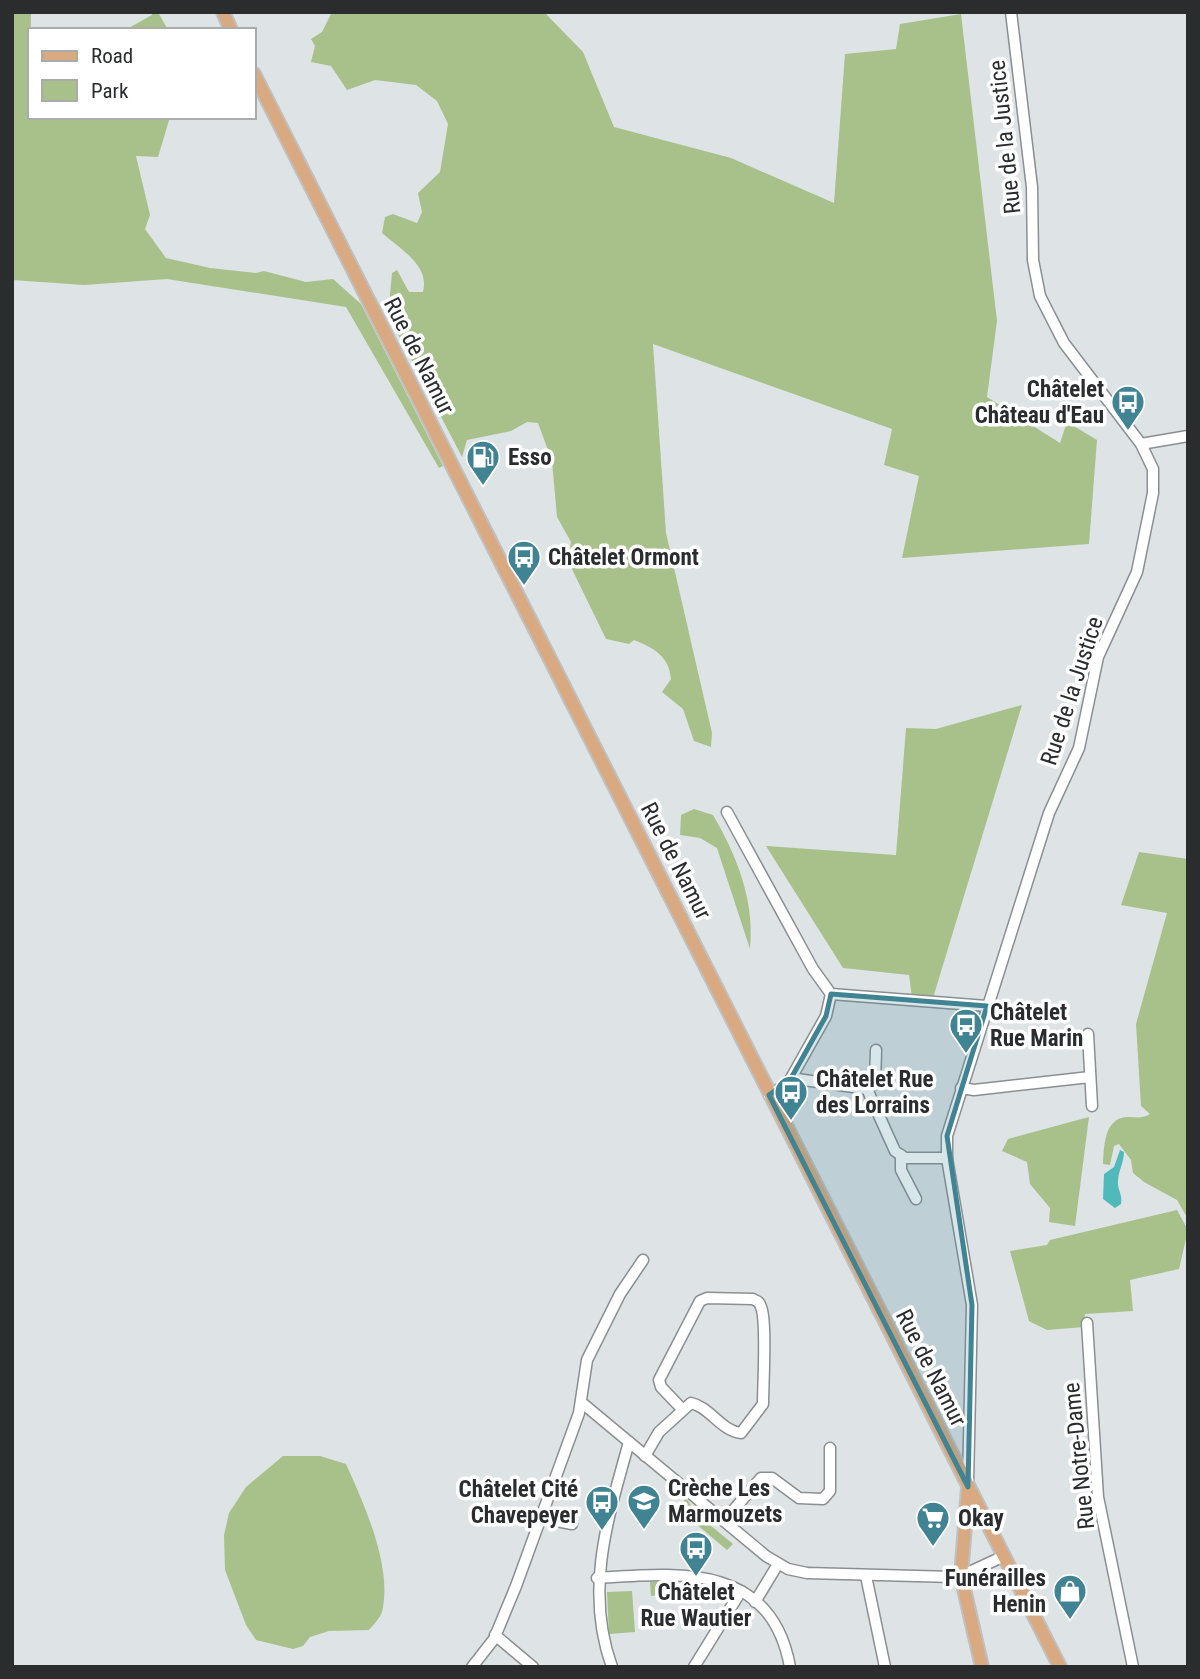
<svg xmlns="http://www.w3.org/2000/svg" width="1200" height="1679" viewBox="0 0 1200 1679" font-family="'Roboto Condensed',sans-serif">
	<style>
		.green { fill: #a8c18a }
		.water { fill: #50babb }
		.lines { fill: none; stroke-linecap: round; stroke-linejoin: round }
		.minor-casing { stroke: #8b8f92; stroke-width: 13 }
		.major-casing { stroke: #bfc0c0; stroke-width: 16 }
		.minor { stroke: #fff; stroke-width: 10 }
		.major { stroke: #d9a981; stroke-width: 12 }
		.marked { fill: #408393; fill-opacity: 0.2; stroke: #408393; stroke-width: 5; stroke-linejoin: round }
		.labels { text-anchor: middle; dominant-baseline: central; stroke-width: 7; stroke-linejoin: round; paint-order: stroke }
		.street-label { font-size: 23px; fill: #2a2c2d; stroke: #fff }
		.poi-label { font-size: 23px; font-weight: bold; fill: #2a2c2d; stroke: #fff; text-anchor: start }
	</style>
	<rect width="100%" height="100%" fill="#dee3e6"/>
	<!-- green -->
	<g class="green">
		<polygon points="12,12 31,14 30,117 170,117 158,157 136,156 150,215 145,229 166,258 210,268 256,273 264,271 306,282 333,279 361,304 443,466 439,468 346,307 167,279 84,285 12,280"/>
		<polygon points="152,12 158,12 168,30 125,30 152,15"/>
		<path d="M 332,12 L 544,12 L 583,52 L 614,127 L 731,158 L 834,203 L 845,54 L 896,49 L 900,24 L 961,14 L 997,321 L 987,397 L 1060,443 L 1067,422 L 1097,440 L 1089,544 L 902,558 L 919,476 L 884,465 L 892,429 L 653,344 L 666,533 L 712,733 L 711,747 L 694,741 L 683,709 L 662,692 L 671,679 C 669,656 654,648 634,640 L 629,644 L 606,639 L 569,563 L 571,542 L 557,517 L 552,461 L 538,423 L 527,422 L 511,431 L 467,440 L 462,457 L 388,315 L 392,273 L 397,270 L 409,292 L 423,292 C 430,265 400,249 382,233 L 385,217 L 393,214 L 417,223 L 422,212 L 418,193 L 440,172 L 448,124 L 437,101 L 416,85 L 375,80 L 347,90 L 331,66 L 311,62 L 315,46 L 311,39 L 322,32 Z"/>
		<polygon points="1022,705 933,998 912,997 909,975 843,968 766,846 896,855 906,728 936,729"/>
		<path d="M 694,809 L 713,815 C 737,856 755,901 750,949 L 717,848 L 700,838 L 680,835 L 681,815 Z"/>
		<path d="M 1139,852 L 1188,859 L 1188,1219 L 1177,1200 L 1144,1182 L 1133,1173 L 1131,1160 L 1119,1144 L 1114,1146 L 1110,1165 L 1103,1164 C 1104,1147 1104,1118 1127,1117 C 1137,1117 1141,1119 1150,1114 L 1141,1106 L 1136,1024 L 1167,913 L 1121,905 Z"/>
		<polygon points="1089,1117 1075,1226 1049,1222 1050,1208 1030,1184 1027,1162 1002,1151 1008,1139"/>
		<polygon points="1177,1210 1188,1230 1179,1269 1130,1280 1133,1311 1085,1314 1084,1327 1047,1330 1029,1321 1010,1251 1047,1245 1050,1240"/>
		<path d="M 283,1456 L 320,1456 L 346,1464 C 364,1504 393,1567 382,1612 C 380,1618 373,1625 369,1630 L 329,1631 L 310,1637 L 303,1646 L 293,1649 L 256,1640 L 246,1625 L 225,1570 L 224,1535 L 229,1513 L 246,1487 Z"/>
		<polygon points="686,1498 698,1515 733,1544 727,1550 696,1524 674,1513"/>
		<polygon points="674,1581 675,1594 651,1596 650,1582"/>
		<polygon points="632,1591 635,1632 609,1634 607,1592"/>
	</g>
	<!-- water -->
	<path class="water" d="M 1120,1150 L 1124,1152 C 1124,1162 1118,1172 1118,1181 C 1117,1189 1123,1195 1121,1204 L 1115,1208 L 1103,1199 L 1104,1174 L 1114,1167 Z"/>
	<g class="lines">
		<defs>
			<g id="minor">
				<polyline points="1141,444 1188,436"/>
				<polyline points="727,812 813,969 831,994"/>
				<polyline points="831,994 987,1006"/>
				<polyline points="1088,1034 1092,1106"/>
				<polyline points="790,1080 826,1016 831,994"/>
				<polyline points="961,1088 974,1090 1090,1077"/>
				<polyline points="867,1089 875,1083 876,1050"/>
				<polyline points="769,1095 797,1079 867,1089 895,1151 905,1158 947,1158"/>
				<polyline points="901,1155 901,1170 916,1199"/>
				<polyline points="1087,1323 1098,1497 1133,1667"/>
				<polyline points="581,1402 766,1556 788,1569 807,1573 953,1577 961,1576 1004,1556"/>
				<path d="M 645,1456 L 659,1432 L 691,1403 C 710,1407 721,1431 741,1433 L 763,1404 C 763,1384 767,1321 761,1307 C 759,1301 758,1302 753,1299 L 707,1298 L 700,1301 L 659,1380 L 661,1387 L 682,1409"/>
				<polyline points="968,1483 972,1305 947,1158 947,1136 1049,813 1079,748 1098,657 1137,572 1153,493 1153,469 1141,444 1064,343 1040,296 1033,260 1032,187 1011,12"/>
				<polyline points="541,1518 572,1524"/>
				<polyline points="724,1521 761,1478 772,1478 799,1498 823,1499 830,1491 830,1448"/>
				<polyline points="866,1576 885,1667"/>
				<path d="M 597,1578 C 678,1573 771,1562 790,1667"/>
				<polyline points="755,1602 778,1564"/>
				<polyline points="495,1635 533,1667"/>
				<polyline points="472,1667 494,1639 516,1586 579,1413 587,1360 620,1294 643,1260"/>
				<path d="M 612,1667 C 584,1590 608,1518 629,1442"/>
				<polyline points="694,1667 741,1591"/>
			</g>
			<g id="major">
				<polyline points="223,12 231,30"/>
				<polyline points="254,74 1060,1667"/>
				<polyline points="968,1488 961,1576 982,1667"/>
			</g>
		</defs>
		<!-- minor casing -->
		<use href="#minor" class="minor-casing"/>
		<!-- major casing -->
		<use href="#major" class="major-casing"/>
		<!-- minor -->
		<use href="#minor" class="minor"/>
		<!-- major -->
		<use href="#major" class="major"/>
	</g>
	<!-- marked area -->
	<path class="marked" d="M 831,994 L 987,1006 L 947,1136 L 972,1305 L 968,1487 L 769,1095 L 790,1080 L 826,1016 Z"/>
	<!-- icons -->
	<defs>
		<symbol id="bus-pin" viewBox="-11 -11 22 30"><path d="M0 17L-7.5 6A9.5 9.5 0 1 1 7.5 6Z" fill="#408393" stroke="#fff"/><path d="M-5-6H5V4H4V6H2V4H-2V6H-4V4H-5ZM-3.5-4V0h7V-4ZM-3.5 1.2v1.5H-2V1.2ZM2 1.2v1.5H3.5V1.2Z" fill="#fff"/></symbol>
		<symbol id="fuel-pin" viewBox="-11 -11 22 30"><path d="M0 17L-7.5 6A9.5 9.5 0 1 1 7.5 6Z" fill="#408393" stroke="#fff"/><path d="M-5.5-6h7V0h2V4h1.3V-2.5L3-4.5l.8-.8L6-3V5H2.5V1h-1V6h-7ZM-4.2-4.7v3.2H.2V-4.7Z" fill="#fff"/></symbol>
		<symbol id="school-pin" viewBox="-11 -11 22 30"><path d="M0 17L-7.5 6A9.5 9.5 0 1 1 7.5 6Z" fill="#408393" stroke="#fff"/><path d="M0-5L7-2L0 1L-7-2ZM-4 1L0 2.5L4 1V4Q0 6-4 4Z" fill="#fff"/></symbol>
		<symbol id="supermarket-pin" viewBox="-11 -11 22 30"><path d="M0 17L-7.5 6A9.5 9.5 0 1 1 7.5 6Z" fill="#408393" stroke="#fff"/><path d="M-6-5.5h2.5l.6 2H6L4.5 2H-2.5L-4.4-4H-6ZM-1.5 3.2a1.3 1.3 0 1 0 .1 0ZM3 3.2a1.3 1.3 0 1 0 .1 0Z" fill="#fff"/></symbol>
		<symbol id="shop-pin" viewBox="-11 -11 22 30"><path d="M0 17L-7.5 6A9.5 9.5 0 1 1 7.5 6Z" fill="#408393" stroke="#fff"/><path d="M-5-2.5h2.3a2.7 3.5 0 0 1 5.4 0H5L5.5 6h-11ZM-1.5-2.5h3a1.5 2.3 0 0 0-3 0Z" fill="#fff"/></symbol>
	</defs>
	<g fill-rule="evenodd">
		<use href="#bus-pin" x="1109" y="383" width="38" height="52"/>
		<use href="#fuel-pin" x="464" y="438" width="38" height="52"/>
		<use href="#bus-pin" x="505" y="538" width="38" height="52"/>
		<use href="#bus-pin" x="947" y="1006" width="38" height="52"/>
		<use href="#bus-pin" x="772" y="1073" width="38" height="52"/>
		<use href="#school-pin" x="625" y="1482" width="38" height="52"/>
		<use href="#bus-pin" x="583" y="1483" width="38" height="52"/>
		<use href="#supermarket-pin" x="914" y="1499" width="38" height="52"/>
		<use href="#bus-pin" x="677" y="1529" width="38" height="52"/>
		<use href="#shop-pin" x="1051" y="1572" width="38" height="52"/>
	</g>
	<g class="labels">
		<!-- street labels -->
		<g class="street-label">
			<text transform="translate(1005 137) rotate(-96)">Rue de la Justice</text>
			<text transform="translate(419 356) rotate(63)">Rue de Namur</text>
			<text transform="translate(1072 691) rotate(-72)">Rue de la Justice</text>
			<text transform="translate(676 861) rotate(63)">Rue de Namur</text>
			<text transform="translate(931 1368) rotate(63)">Rue de Namur</text>
			<text transform="translate(1079 1456) rotate(-96)">Rue Notre-Dame</text>
		</g>
		<!-- poi labels -->
		<g class="poi-label">
			<text x="1104" y="389" text-anchor="end">Châtelet<tspan x="1104" dy="26">Château d'Eau</tspan></text>
			<text x="508" y="457">Esso</text>
			<text x="548" y="557">Châtelet Ormont</text>
			<text x="990" y="1012">Châtelet<tspan x="990" dy="26">Rue Marin</tspan></text>
			<text x="816" y="1079">Châtelet Rue<tspan x="816" dy="26">des Lorrains</tspan></text>
			<text x="668" y="1488">Crèche Les<tspan x="668" dy="26">Marmouzets</tspan></text>
			<text x="578" y="1489" text-anchor="end">Châtelet Cité<tspan x="578" dy="26">Chavepeyer</tspan></text>
			<text x="958" y="1518">Okay</text>
			<text x="1046" y="1578" text-anchor="end">Funérailles<tspan x="1046" dy="26">Henin</tspan></text>
			<text x="696" y="1592" text-anchor="middle">Châtelet<tspan x="696" dy="26">Rue Wautier</tspan></text>
		</g>
	</g>
	<!-- border -->
	<rect width="1200" height="1679" fill="none" stroke="#2a2c2d" stroke-width="28"/>
	<!-- legend -->
	<rect x="28" y="28" width="228" height="91" fill="#ffffff" stroke="#aaabab" stroke-width="2"/>
	<rect x="42" y="51" width="35" height="10" fill="#d9a981" stroke="#aaabab" stroke-width="2"/>
	<text x="91" y="63" font-size="21" fill="#2a2c2d">Road</text>
	<rect x="42" y="80" width="35" height="21" fill="#a8c18a" stroke="#aaabab" stroke-width="2"/>
	<text x="91" y="98" font-size="21" fill="#2a2c2d">Park</text>
</svg>
